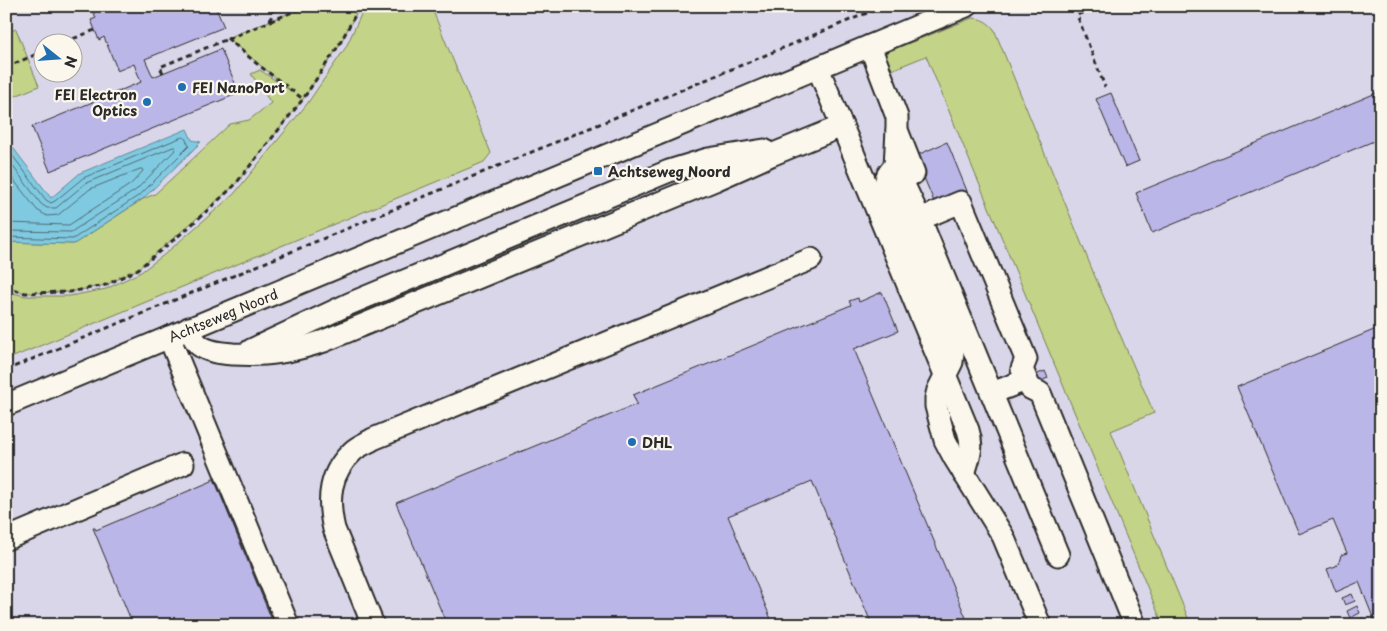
<svg xmlns="http://www.w3.org/2000/svg" width="1387" height="631" viewBox="0 0 1387 631" font-family="'Playpen Sans',sans-serif">
	<style>
		.built { fill: #dad6ea; fill-rule: evenodd }
		.green { fill: #c3d387; stroke: #777f59 }
		.water { fill: #80cae1; stroke: #5e8a98 }
		.lines { fill: none; stroke-linecap: round; stroke-linejoin: round }
		.shore { stroke: #4d6b74; stroke-width: 1 }
		.building { fill: #bbb6e8; stroke: #2b2b2b }
		.minor-casing { stroke: #2b2b2b; stroke-width: 25 }
		.path { stroke: #2b2b2b; stroke-width: 3; stroke-dasharray: 5 4; stroke-linecap: butt }
		.minor { stroke: #fbf7ec; stroke-width: 21 }
		.poi-dot { fill: #1f6fb2; stroke: #fbf7ec; stroke-width: 2 }
		.labels { text-anchor: middle; dominant-baseline: central; stroke-width: 4.5; stroke-linejoin: round; paint-order: stroke }
		.poi-label { font-size: 14px; font-weight: bold; fill: #2b2b2b; stroke: #fbf7ec; text-anchor: start }
		.street-label { font-size: 14px; fill: #2b2b2b; stroke: #fbf7ec }
	</style>
	<rect width="100%" height="100%" fill="#e8e4eb"/>
	<filter id="ink" filterUnits="userSpaceOnUse"><feTurbulence type="fractalNoise" baseFrequency=".02" numOctaves="2"/><feDisplacementMap in="SourceGraphic" scale="10" xChannelSelector="R" yChannelSelector="G"/><feConvolveMatrix kernelMatrix="1 2 1 2 8 2 1 2 1" color-interpolation-filters="sRGB"/></filter>
	<g filter="url(#ink)">
		<!-- built -->
		<path class="built" d="M 6,6 L 1381,6 L 1381,625 L 6,625 ZM 42,42 L 72,42 L 72,72 L 42,72 Z"/>
		<!-- green -->
		<g class="green">
			<polygon points="307,6 360,6 339,46 303,99 234,186 138,269 106,285 70,292 25,293 6,287 6,242 74,244 143,199 155,194 230,124 249,120 271,103 251,74 260,70 294,93 227,38"/>
			<polygon points="365,6 431,6 491,153 484,162 6,360 6,291 25,296 70,296 106,289 141,272 165,254 234,194 307,104 346,47"/>
			<path d="M 972,18 C 981,18 988,22 994,29 L 1096,279 L 1154,413 L 1111,431 L 1191,625 L 1163,625 L 926,56 L 889,71 L 884,55 L 887,52 Z"/>
			<polygon points="16,29 39,86 6,100 6,33"/>
		</g>
		<!-- water -->
		<polygon class="water" points="187,129 192,140 201,142 144,198 74,244 6,242 6,142 8,141 51,198 80,173"/>
		<g class="lines">
			<!-- shore -->
			<g class="shore">
				<polyline points="6,147 46,200 51,203 55,201 83,178 182,137 185,138 189,146 141,194 73,239 6,237"/>
				<polyline points="6,157 41,204 47,208 56,208 86,183 173,147 175,147 176,149 136,190 71,232 6,231"/>
				<polyline points="6,170 37,210 47,216 58,215 90,189 140,169 142,169 143,171 131,184 69,225 6,223"/>
			</g>
		</g>
		<!-- building -->
		<g class="building">
			<polygon points="91,6 215,6 224,27 145,59 153,77 221,49 239,93 50,171 32,127 141,82 134,64 117,71 117,69 104,37 99,40 91,20 96,18"/>
			<polygon points="1381,91 1381,138 1152,233 1136,193"/>
			<polygon points="1111,93 1139,161 1125,167 1096,99"/>
			<polygon points="947,142 967,191 935,204 915,156"/>
			<polygon points="882,292 898,331 854,349 969,625 872,625 812,481 728,516 771,619 758,625 447,625 396,503 637,404 633,395 851,305 849,301 858,298 859,302"/>
			<polygon points="1381,327 1381,625 1376,625 1359,582 1336,592 1327,569 1336,566 1339,562 1341,555 1347,553 1333,520 1299,534 1237,387"/>
			<polygon points="1045,371 1048,378 1033,384 1030,377"/>
			<polygon points="212,479 214,479 274,625 133,625 93,528 95,528 96,530 212,481"/>
			<polygon points="1352,594 1355,601 1345,605 1342,598"/>
			<polygon points="1357,606 1360,613 1350,618 1347,611"/>
			<polygon points="1363,618 1366,625 1347,625"/>
		</g>
		<g class="lines">
			<defs>
				<g id="minor">
					<polyline points="870,46 897,117 897,130 914,173"/>
					<path d="M 818,68 L 968,430 C 974,448 969,457 964,474"/>
					<polyline points="897,130 895,166 920,219 1058,555"/>
					<path d="M 895,166 C 886,175 884,180 887,192 L 950,339 L 953,352 L 952,362 L 938,390 L 936,398 L 936,406 L 945,440 L 955,459 L 1003,536 L 1040,625"/>
					<polyline points="920,219 961,202 1026,359 1022,369 1030,388 1040,393 1135,625"/>
					<path d="M 189,328 C 192,334 194,341 199,345 C 208,352 221,353 233,354 C 269,356 290,352 324,341 L 715,180 L 771,155 L 842,126"/>
					<polyline points="169,337 288,625"/>
					<polyline points="251,350 349,304 669,171 708,159 764,150"/>
					<polyline points="992,393 1026,380"/>
					<path id="s1" d="M 6,405 L 966,6"/>
					<polyline points="6,539 183,464"/>
					<path d="M 373,625 L 334,529 C 327,499 329,473 353,451 C 358,446 367,443 373,439 L 811,259"/>
				</g>
			</defs>
			<!-- minor casing -->
			<use href="#minor" class="minor-casing"/>
			<!-- path -->
			<g class="path">
				<polyline points="1099,6 1077,15 1105,87"/>
				<polyline points="270,21 274,6"/>
				<polyline points="227,38 256,63 303,99"/>
				<polyline points="65,42 95,30"/>
				<polyline points="6,67 42,52"/>
				<polyline points="163,73 160,67 307,6"/>
				<polyline points="6,287 25,293 70,292 106,285 138,269 188,228 234,186 303,99 339,45 360,6"/>
				<polyline points="6,370 884,6"/>
			</g>
			<!-- minor -->
			<use href="#minor" class="minor"/>
		</g>
	</g>
	<!-- markers -->
	<g class="poi-dot">
		<circle cx="182" cy="87" r="5"/>
		<circle cx="147" cy="102" r="5"/>
		<rect x="593" y="166" width="10" height="10" rx="2.5"/>
		<circle cx="632" cy="442" r="5"/>
	</g>
	<g class="labels">
		<!-- poi labels -->
		<g class="poi-label">
			<text x="192" y="87">FEI NanoPort</text>
			<text x="137" y="94" text-anchor="end">FEI Electron<tspan x="137" dy="16">Optics</tspan></text>
			<text x="608" y="171">Achtseweg Noord</text>
			<text x="642" y="442">DHL</text>
		</g>
		<!-- street labels -->
		<g class="street-label">
			<text stroke="none"><textPath href="#s1" startOffset="235">Achtseweg Noord</textPath></text>
		</g>
	</g>
	<!-- margin -->
	<rect width="1387" height="631" fill="none" stroke="#fbf7ec" stroke-width="25"/>
	<rect x="12" y="12" width="1362" height="606" fill="none" stroke="#2b2b2b" stroke-width="2" filter="url(#ink)"/>
	<!-- north arrow -->
	<g transform="translate(58 58) rotate(107)"><circle r="24" fill="#fbf7ec" stroke="#a8a59f"/>
	<path d="M0-4L9 19L0 12L-9 19Z" fill="#1f6fb2"/>
	<text y="-8" font-size="14" font-weight="bold" text-anchor="middle" fill="#2b2b2b">N</text>
	</g>
</svg>
